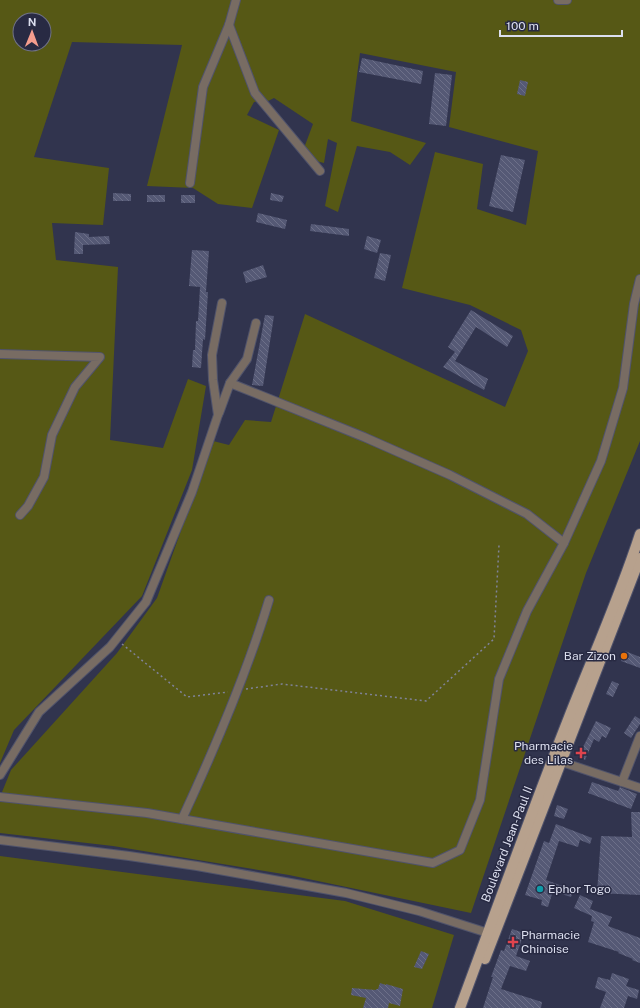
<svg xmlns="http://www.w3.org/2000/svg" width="640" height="1008" viewBox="0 0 640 1008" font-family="'Public Sans',sans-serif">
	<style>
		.green { fill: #565815; fill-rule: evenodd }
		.building { fill: url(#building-back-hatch) }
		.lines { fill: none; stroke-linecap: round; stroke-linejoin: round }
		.minor-casing { stroke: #50536b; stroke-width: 10 }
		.major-casing { stroke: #50536b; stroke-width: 12 }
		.path { stroke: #808399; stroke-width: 1.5; stroke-dasharray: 2 3; stroke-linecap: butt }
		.minor { stroke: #786c63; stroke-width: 8 }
		.major { stroke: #b7a18d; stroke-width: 10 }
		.food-dot { fill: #e8710a; stroke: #282a43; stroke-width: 1.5 }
		.health-dot { fill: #e0444e; stroke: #282a43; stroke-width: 1.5 }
		.culture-dot { fill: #0f9aa8; stroke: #282a43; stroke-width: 1.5 }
		.labels { text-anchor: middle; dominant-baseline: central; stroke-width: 3; stroke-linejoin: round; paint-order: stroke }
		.poi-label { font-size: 12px; fill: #dcdfef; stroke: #282a43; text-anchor: end }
		.street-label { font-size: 12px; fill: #dcdfef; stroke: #282a43 }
	</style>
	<defs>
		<pattern id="building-back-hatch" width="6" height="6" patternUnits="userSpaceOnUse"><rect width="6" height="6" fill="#555975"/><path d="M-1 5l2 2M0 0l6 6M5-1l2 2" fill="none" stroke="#6d7089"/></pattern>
	</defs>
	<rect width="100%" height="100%" fill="#31344e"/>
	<!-- green -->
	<g class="green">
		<path d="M 0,0 L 640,0 L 640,441 L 586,573 L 471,913 L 289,875 L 113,846 L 0,833 L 0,797 L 11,770 L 117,653 L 157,598 L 213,441 L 229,445 L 245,420 L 271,422 L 305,314 L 505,407 L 528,351 L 521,330 L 470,305 L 402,288 L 435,152 L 483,164 L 477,209 L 526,225 L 538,151 L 449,127 L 456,72 L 360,53 L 351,121 L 426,143 L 410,165 L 390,152 L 357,146 L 338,212 L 325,206 L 337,143 L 328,139 L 324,163 L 316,161 L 304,148 L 313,124 L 274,98 L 268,101 L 254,102 L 247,115 L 279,130 L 252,208 L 218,204 L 193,188 L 147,186 L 182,45 L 72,42 L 34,157 L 109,168 L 103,225 L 52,223 L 56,260 L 118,267 L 110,440 L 163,448 L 188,379 L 206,386 L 192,470 L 142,596 L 14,730 L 0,763 ZM 20,20 L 44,20 L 44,44 L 20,44 Z"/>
		<polygon points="0,856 345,901 454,935 432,1008 0,1008"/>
	</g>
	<!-- building -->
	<g class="building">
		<polygon points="362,58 423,71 421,84 359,72"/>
		<polygon points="435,73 452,75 446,126 429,124"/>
		<polygon points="520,80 528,82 525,96 517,94"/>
		<polygon points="501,155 525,160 513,212 489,206"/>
		<polygon points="113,193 131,194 131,201 113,201"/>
		<polygon points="271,193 284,196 282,202 270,200"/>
		<rect x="147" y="195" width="18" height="7"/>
		<rect x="181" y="195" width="14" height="8"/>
		<polygon points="258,213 287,220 285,229 256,222"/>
		<polygon points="311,224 349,229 349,236 310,231"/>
		<polygon points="75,232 89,234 89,237 109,236 110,244 83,245 83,254 74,254"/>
		<polygon points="367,236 381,240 377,253 364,249"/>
		<polygon points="192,250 209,251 206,292 208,292 205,340 203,339 201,368 192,367 193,350 195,350 196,321 198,321 200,287 189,286"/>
		<polygon points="380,253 391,255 385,281 374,278"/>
		<polygon points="263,265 267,277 246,283 243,272"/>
		<polygon points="471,310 513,336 507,347 476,327 455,361 488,379 484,390 443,367 455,352 448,347"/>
		<polygon points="265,315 274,316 263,386 252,385"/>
		<polygon points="625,651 640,657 640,668 621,661"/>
		<polygon points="612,681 619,684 613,697 606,694"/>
		<polygon points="635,716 640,719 640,724 631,738 624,733"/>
		<polygon points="596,721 611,728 606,738 602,736 599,742 594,739 585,760 578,757"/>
		<polygon points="592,782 618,791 620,787 637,794 631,809 588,793"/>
		<polygon points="557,805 568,809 564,819 554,816"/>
		<polygon points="631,812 640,812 640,895 597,893 601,836 632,837"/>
		<polygon points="556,824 592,838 590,844 580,840 578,847 559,841 546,880 573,890 571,897 553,891 548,907 541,905 542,900 525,895 544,841 549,843"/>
		<polygon points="580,895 593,901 590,909 612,917 608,926 640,938 640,963 632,960 633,959 618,953 619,952 588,942 594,922 591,921 592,916 574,908"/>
		<polygon points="512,929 524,933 516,956 530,961 526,971 510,966 501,989 542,1002 541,1008 483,1008 493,977 491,977 501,950 504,951"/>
		<polygon points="421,951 429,954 422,969 414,967"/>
		<polygon points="612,973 629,979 626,986 639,990 637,999 628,996 624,1008 600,1008 606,992 595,988 598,977 610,980"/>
		<polygon points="380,983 386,985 386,984 403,989 400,1006 389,1003 388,1008 363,1008 366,998 351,995 352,988 376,990 376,989 378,989"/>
	</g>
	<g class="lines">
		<defs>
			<g id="minor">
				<polyline points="558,0 567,0"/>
				<polyline points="229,25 255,93 320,171"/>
				<polyline points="190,183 203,87 229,25 236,0"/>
				<polyline points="0,354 100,357 75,387 52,435 44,477 28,506 20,515"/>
				<polyline points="230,383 364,437 450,475 527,514 564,543"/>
				<polyline points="219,413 230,383 247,359 256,323"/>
				<polyline points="562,762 640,788"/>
				<polyline points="0,775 39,712 110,647 146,602 192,492 218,415 213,380 212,355 222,303"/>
				<polyline points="622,782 640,736"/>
				<polyline points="0,797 147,813 433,863 460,850 480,800 499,679 527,611 564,543 601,461 623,388 634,304 640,279"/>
				<path d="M 182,819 C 215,748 246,676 269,600"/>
				<polyline points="0,840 129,856 197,866 346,893 419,911 488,933"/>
			</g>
			<g id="major">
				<polyline points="485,959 640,558"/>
				<path d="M 460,1008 C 496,911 531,813 569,717 C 593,656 620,596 640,534"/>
			</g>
		</defs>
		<!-- minor casing -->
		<use href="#minor" class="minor-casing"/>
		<!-- major casing -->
		<use href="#major" class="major-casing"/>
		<!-- path -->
		<g class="path">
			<polyline points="122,644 187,697 228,692"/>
			<polyline points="246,689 282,684 426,701 494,639 499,545"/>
		</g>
		<!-- minor -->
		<use href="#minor" class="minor"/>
		<!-- major -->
		<use href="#major" class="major"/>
	</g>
	<!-- markers -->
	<circle class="food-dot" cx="624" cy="656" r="4"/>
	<g class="health-dot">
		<path d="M579 747h4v4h4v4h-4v4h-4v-4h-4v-4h4z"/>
		<path d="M511 936h4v4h4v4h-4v4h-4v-4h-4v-4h4z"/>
	</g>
	<circle class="culture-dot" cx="540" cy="889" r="4"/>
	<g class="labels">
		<!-- poi labels -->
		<g class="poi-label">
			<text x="616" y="656">Bar Zizon</text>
			<text x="573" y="746">Pharmacie<tspan x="573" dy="14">des Lilas</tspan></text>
			<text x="548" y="889" text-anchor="start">Ephor Togo</text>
			<text x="521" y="935" text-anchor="start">Pharmacie<tspan x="521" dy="14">Chinoise</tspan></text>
		</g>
		<!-- street labels -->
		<g class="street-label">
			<text transform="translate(507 844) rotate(-69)">Boulevard Jean-Paul II</text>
		</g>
	</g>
	<!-- north arrow -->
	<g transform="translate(32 32) rotate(1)"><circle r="19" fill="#282a43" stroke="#707288"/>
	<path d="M0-3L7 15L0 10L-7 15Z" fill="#f59d8e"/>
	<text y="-6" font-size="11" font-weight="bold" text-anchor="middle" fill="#dcdfef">N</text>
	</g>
	<!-- scale -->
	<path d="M500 30v6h122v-6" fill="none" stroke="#dcdfef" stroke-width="2"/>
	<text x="506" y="30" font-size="12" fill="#dcdfef" stroke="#282a43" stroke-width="3" paint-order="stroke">100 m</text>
</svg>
